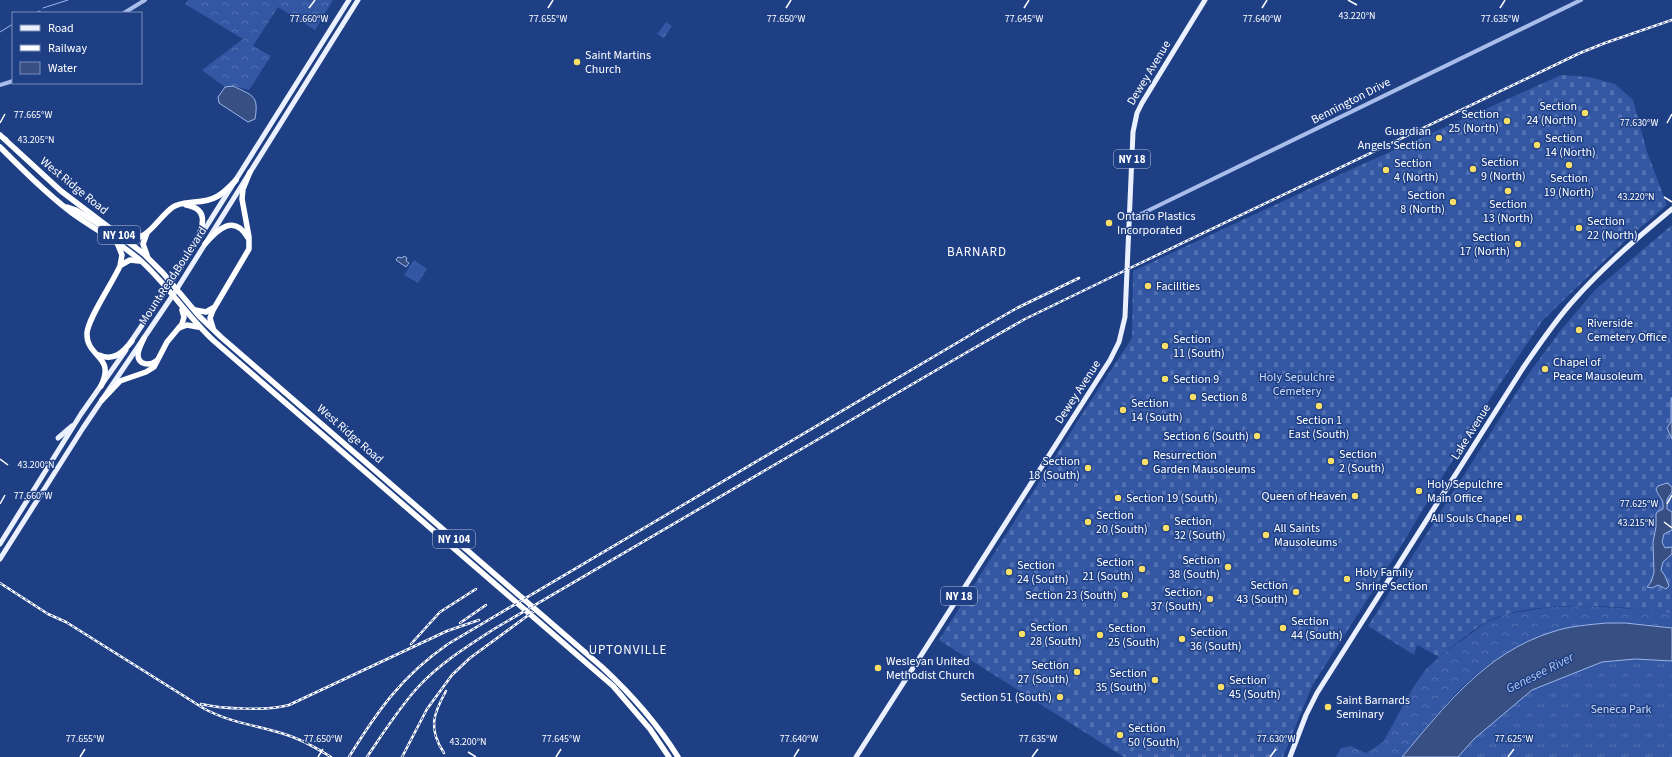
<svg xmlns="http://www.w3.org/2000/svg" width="1672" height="757" viewBox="0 0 1672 757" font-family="'Source Sans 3',sans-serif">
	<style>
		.grass { fill: url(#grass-tufts) }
		.forest { fill: url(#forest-crowns) }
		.cemetery { fill: url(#cemetery-stones) }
		.pitch { fill: #3357a3 }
		.water { fill: #384f83; stroke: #9bb6eb }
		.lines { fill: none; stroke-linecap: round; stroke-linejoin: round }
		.stream { stroke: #9bb6eb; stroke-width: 1 }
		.minor { stroke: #a8bdea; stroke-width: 4 }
		.major { stroke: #ebf0fe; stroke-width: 5 }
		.highway { stroke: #fff; stroke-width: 5.5 }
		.rail-casing { stroke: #fff; stroke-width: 2.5 }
		.rail { stroke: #1f3f85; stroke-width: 1; stroke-dasharray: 3; stroke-linecap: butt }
		.ticks { fill: none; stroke: #fff; stroke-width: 1.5 }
		.poi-dot { fill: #f8e068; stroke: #1f3f85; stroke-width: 1.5 }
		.labels { text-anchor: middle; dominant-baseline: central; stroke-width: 3; stroke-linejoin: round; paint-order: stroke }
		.shield { fill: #1f3f85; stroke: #bcc5da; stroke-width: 1 }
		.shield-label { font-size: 11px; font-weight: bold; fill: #fff }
		.poi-label { font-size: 12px; fill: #fff; stroke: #1f3f85; text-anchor: start }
		.street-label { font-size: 12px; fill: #fff; stroke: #1f3f85 }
		.park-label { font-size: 12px; fill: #ccdaf7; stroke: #1f3f85 }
		.neighbourhood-label { font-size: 13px; letter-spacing: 1px; fill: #fff; stroke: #1f3f85 }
		.water-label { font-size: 13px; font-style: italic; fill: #b3c8f1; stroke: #1f3f85 }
		.ticks-label { font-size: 10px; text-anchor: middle; fill: #fff; stroke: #1f3f85; stroke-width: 3; stroke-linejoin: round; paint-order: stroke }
	</style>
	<defs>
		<pattern id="grass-tufts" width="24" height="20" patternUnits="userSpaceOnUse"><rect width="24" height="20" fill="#3357a3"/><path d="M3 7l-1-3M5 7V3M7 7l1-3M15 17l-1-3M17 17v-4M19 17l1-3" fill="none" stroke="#5270b1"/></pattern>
		<pattern id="forest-crowns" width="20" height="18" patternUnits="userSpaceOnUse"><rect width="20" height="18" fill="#3357a3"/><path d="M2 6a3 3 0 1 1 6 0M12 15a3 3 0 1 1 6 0" fill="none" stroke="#5270b1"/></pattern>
		<pattern id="cemetery-stones" width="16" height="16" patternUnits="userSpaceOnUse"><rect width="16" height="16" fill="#3357a3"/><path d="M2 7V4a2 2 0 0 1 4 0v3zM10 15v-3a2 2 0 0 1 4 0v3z" fill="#5270b1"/></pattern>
	</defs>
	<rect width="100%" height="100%" fill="#1f3f85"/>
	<!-- grass -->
	<g class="grass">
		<polygon points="666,22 672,26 664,38 657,34"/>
		<polygon points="414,260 427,269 418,283 404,275"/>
		<polygon points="1635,659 1672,661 1672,757 1458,757 1474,739 1532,690 1601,662"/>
	</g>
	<!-- forest -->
	<g class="forest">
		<polygon points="188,0 333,0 315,30 278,7 253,46 271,56 249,90 233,86 225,87 202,70 243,39 185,4"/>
		<path d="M 1584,606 L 1638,609 L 1672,613 L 1672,628 C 1656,626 1640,623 1624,623 C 1553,621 1493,651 1447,703 C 1431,721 1417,739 1402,757 L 1336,757 L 1341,748 L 1351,746 L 1366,753 L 1383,742 L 1414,686 L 1426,669 L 1439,657 L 1487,622 L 1507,614 L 1550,607 Z"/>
	</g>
	<!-- cemetery -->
	<g class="cemetery">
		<polygon points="1561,75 1589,77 1615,84 1633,100 1647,152 1667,205 1626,240 1543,320 1484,408 1395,556 1312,686 1283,757 1124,757 939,640 1088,405 1132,338 1133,271 1352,169"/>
		<path d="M 1672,225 L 1672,613 C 1617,606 1539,598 1488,621 C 1473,629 1453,647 1439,657 L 1417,645 L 1414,655 L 1368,626 L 1527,376 L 1560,331 L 1596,289 Z"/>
	</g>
	<!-- pitch -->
	<g class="pitch">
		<polygon points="414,263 418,266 412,276 407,273"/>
		<polygon points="420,267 424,270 418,280 413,277"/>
	</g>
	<!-- water -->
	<g class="water">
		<path d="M 233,86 C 253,96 259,95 255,119 L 248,122 L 219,103 L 218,97 L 225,87 Z"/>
		<polygon points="404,256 407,258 406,261 409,263 406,267 396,260 398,257 402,258"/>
		<polygon points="1671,398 1672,398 1672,439 1667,428 1671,422"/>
		<path d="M 1667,483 L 1672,487 L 1672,492 L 1667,499 L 1667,509 L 1672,512 L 1672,530 L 1664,534 L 1662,542 L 1665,548 L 1672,547 L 1672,554 L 1663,562 L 1661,570 L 1665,576 L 1669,586 L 1666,589 L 1658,585 L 1652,588 L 1647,587 L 1651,582 L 1654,573 L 1653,542 L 1656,527 L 1656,514 L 1657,512 L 1663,509 C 1664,497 1659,499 1656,489 L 1658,486 Z"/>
		<path d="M 1606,623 L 1625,623 L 1672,628 L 1672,661 L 1635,659 L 1602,662 L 1532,690 L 1474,739 L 1458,757 L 1402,757 C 1445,706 1485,653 1552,632 C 1569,626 1588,625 1606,623 Z"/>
	</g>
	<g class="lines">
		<!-- stream -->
		<g class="stream">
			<polyline points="43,8 68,0"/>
			<polyline points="35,13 40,11"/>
			<polyline points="0,32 13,24"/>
		</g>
		<!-- minor -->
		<g class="minor">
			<polyline points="124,13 145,0"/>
			<polyline points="0,85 13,81"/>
			<polyline points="1129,217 1137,216 1581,0"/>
		</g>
		<!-- major -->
		<g class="major">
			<polyline points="130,343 174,278 349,0"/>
			<polyline points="58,438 72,426"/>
			<polyline points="0,544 81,414 126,350"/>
			<polyline points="0,559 83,428 175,292 358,0"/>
			<polyline points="856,757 1110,360 1119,342 1125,317 1133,132 1137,113 1142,103 1205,0"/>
			<path d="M 1290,757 L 1306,715 L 1317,693 L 1523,368 C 1539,345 1554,322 1573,301 C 1603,267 1637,238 1672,209"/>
		</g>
		<!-- highway -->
		<g class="highway">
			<path d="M 0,135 L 61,191 L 144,254 L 163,273 L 199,316 L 221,337 L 602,667 C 631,694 657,723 678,757"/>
			<path d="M 0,147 C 23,170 46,193 72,213 C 94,229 119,242 140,260 C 167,284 187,316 214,341 L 613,686 L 650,729 L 669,757"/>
			<path d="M 186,205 C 211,209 202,229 195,244"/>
			<polyline points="67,207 76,210 100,225"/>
			<path d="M 125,238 C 147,244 157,218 173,207 C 179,203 186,203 194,202 C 215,201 222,195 236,180"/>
			<path d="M 205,244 C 217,230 234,213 248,238"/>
			<polyline points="147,255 143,244 147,233"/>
			<polyline points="121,265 130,260 139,261"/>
			<polyline points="195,310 206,312 213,308"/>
			<polyline points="179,328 187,325 198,327"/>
			<polyline points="213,328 210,318 213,310 249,249 249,237 242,199 243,189 250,172"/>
			<path d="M 144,338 C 142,343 138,349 138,355 C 138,365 150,366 156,361"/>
			<path d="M 99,355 C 114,362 123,352 132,341"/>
			<path d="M 101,386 C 116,355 86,358 87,333 C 88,318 113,282 120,266 L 122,255 L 118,245"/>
			<polyline points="102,400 120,381 146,372 154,367 167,342 182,324 184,317 182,310"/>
		</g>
		<defs>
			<g id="rail">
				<path d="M 0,583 L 48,614 L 66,622 L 203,708 C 228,722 254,725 281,733 C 299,738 315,747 331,757"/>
				<polyline points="460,623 486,605"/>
				<polyline points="411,644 440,612 476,589"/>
				<path d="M 201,704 C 222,709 269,711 289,705 L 447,631 L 479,620"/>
				<path d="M 444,753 C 428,729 433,714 446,691"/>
				<path d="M 349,757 C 378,710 402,676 448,644 L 977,331 L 1017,308 L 1079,278"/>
				<path d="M 367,757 C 384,732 400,706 420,685 C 442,662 468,646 494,629 L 969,351 L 1025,319 L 1128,269 L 1580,53 L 1605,43 L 1672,20"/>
				<polyline points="402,757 427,709 452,675 470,658 534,611"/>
			</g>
		</defs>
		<!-- rail casing -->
		<use href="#rail" class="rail-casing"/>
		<!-- rail -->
		<use href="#rail" class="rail"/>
	</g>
	<!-- ticks -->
	<path class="ticks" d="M 1348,0 L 1357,5M 309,8 L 315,0M 548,8 L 553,0M 786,8 L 791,0M 1024,8 L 1029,0M 1262,8 L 1267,0M 1500,8 L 1505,0M 0,123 L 5,114M 1667,123 L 1672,114M 0,134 L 8,139M 1664,197 L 1672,202M 0,459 L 8,465M 0,504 L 5,495M 1667,504 L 1672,495M 1664,522 L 1672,528M 468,752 L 476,757M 80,757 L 85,749M 318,757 L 323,749M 556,757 L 561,749M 794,757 L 799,749M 1032,757 L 1038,749M 1270,757 L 1276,749M 1508,757 L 1514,749"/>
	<!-- markers -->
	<g class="poi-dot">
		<circle cx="577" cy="62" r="4"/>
		<circle cx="1585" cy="113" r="4"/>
		<circle cx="1507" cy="121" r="4"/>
		<circle cx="1439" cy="138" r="4"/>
		<circle cx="1537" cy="145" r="4"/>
		<circle cx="1569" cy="165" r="4"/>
		<circle cx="1473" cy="169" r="4"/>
		<circle cx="1386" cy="170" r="4"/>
		<circle cx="1508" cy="191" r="4"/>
		<circle cx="1453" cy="202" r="4"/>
		<circle cx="1109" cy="223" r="4"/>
		<circle cx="1579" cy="228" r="4"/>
		<circle cx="1518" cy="244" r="4"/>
		<circle cx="1148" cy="286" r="4"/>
		<circle cx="1579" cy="330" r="4"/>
		<circle cx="1165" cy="346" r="4"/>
		<circle cx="1545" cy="369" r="4"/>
		<circle cx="1165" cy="379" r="4"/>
		<circle cx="1193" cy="397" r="4"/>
		<circle cx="1319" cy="406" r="4"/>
		<circle cx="1123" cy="410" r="4"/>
		<circle cx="1257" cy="436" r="4"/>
		<circle cx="1331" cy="461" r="4"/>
		<circle cx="1145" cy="462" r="4"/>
		<circle cx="1088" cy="468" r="4"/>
		<circle cx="1419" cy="491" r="4"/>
		<circle cx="1355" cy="496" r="4"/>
		<circle cx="1118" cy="498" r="4"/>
		<circle cx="1519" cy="518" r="4"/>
		<circle cx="1088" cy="522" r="4"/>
		<circle cx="1166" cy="528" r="4"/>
		<circle cx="1266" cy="535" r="4"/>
		<circle cx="1228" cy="567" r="4"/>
		<circle cx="1142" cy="569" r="4"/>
		<circle cx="1009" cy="572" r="4"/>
		<circle cx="1347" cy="579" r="4"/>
		<circle cx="1296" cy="592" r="4"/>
		<circle cx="1125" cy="595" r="4"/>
		<circle cx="1210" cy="599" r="4"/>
		<circle cx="1283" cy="628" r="4"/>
		<circle cx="1022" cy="634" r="4"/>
		<circle cx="1100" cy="635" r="4"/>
		<circle cx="1182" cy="639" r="4"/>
		<circle cx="878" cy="668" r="4"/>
		<circle cx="1077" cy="672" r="4"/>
		<circle cx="1155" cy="680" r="4"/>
		<circle cx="1221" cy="687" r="4"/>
		<circle cx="1060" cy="697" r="4"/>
		<circle cx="1328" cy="707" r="4"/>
		<circle cx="1120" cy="735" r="4"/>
	</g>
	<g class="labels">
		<!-- shield labels -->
		<g class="shield">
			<rect x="1114" y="150" width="36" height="18" rx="3"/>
			<rect x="98" y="226" width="42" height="18" rx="3"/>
			<rect x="433" y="530" width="42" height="18" rx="3"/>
			<rect x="941" y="587" width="36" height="18" rx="3"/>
		</g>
		<g class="shield-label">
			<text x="1132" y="159">NY 18</text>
			<text x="119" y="235">NY 104</text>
			<text x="454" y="539">NY 104</text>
			<text x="959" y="596">NY 18</text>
		</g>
		<!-- poi labels -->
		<g class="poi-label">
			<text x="585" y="55">Saint Martins<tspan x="585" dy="14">Church</tspan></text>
			<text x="1577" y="106" text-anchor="end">Section<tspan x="1577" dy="14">24 (North)</tspan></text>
			<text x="1499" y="114" text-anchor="end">Section<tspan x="1499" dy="14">25 (North)</tspan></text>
			<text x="1431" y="131" text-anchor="end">Guardian<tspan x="1431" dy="14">Angels Section</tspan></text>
			<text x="1545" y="138">Section<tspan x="1545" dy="14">14 (North)</tspan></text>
			<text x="1481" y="162">Section<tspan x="1481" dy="14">9 (North)</tspan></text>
			<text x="1394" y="163">Section<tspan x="1394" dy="14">4 (North)</tspan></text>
			<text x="1569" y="178" text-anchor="middle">Section<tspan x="1569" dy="14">19 (North)</tspan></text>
			<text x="1445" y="195" text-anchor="end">Section<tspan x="1445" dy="14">8 (North)</tspan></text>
			<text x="1508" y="204" text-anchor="middle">Section<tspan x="1508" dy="14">13 (North)</tspan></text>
			<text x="1117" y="216">Ontario Plastics<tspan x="1117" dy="14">Incorporated</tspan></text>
			<text x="1587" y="221">Section<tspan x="1587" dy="14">22 (North)</tspan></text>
			<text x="1510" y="237" text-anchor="end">Section<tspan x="1510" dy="14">17 (North)</tspan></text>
			<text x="1156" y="286">Facilities</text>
			<text x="1587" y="323">Riverside<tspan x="1587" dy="14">Cemetery Office</tspan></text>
			<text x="1173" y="339">Section<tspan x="1173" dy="14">11 (South)</tspan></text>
			<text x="1553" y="362">Chapel of<tspan x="1553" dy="14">Peace Mausoleum</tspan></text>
			<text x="1173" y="379">Section 9</text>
			<text x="1201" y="397">Section 8</text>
			<text x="1131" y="403">Section<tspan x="1131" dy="14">14 (South)</tspan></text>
			<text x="1319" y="420" text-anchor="middle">Section 1<tspan x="1319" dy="14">East (South)</tspan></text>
			<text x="1249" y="436" text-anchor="end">Section 6 (South)</text>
			<text x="1339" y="454">Section<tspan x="1339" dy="14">2 (South)</tspan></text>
			<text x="1153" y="455">Resurrection<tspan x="1153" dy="14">Garden Mausoleums</tspan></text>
			<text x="1080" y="461" text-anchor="end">Section<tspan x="1080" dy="14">18 (South)</tspan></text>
			<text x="1427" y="484">Holy Sepulchre<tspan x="1427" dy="14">Main Office</tspan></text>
			<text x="1347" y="496" text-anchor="end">Queen of Heaven</text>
			<text x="1126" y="498">Section 19 (South)</text>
			<text x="1096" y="515">Section<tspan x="1096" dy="14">20 (South)</tspan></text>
			<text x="1511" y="518" text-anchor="end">All Souls Chapel</text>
			<text x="1174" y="521">Section<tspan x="1174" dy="14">32 (South)</tspan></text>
			<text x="1274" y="528">All Saints<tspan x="1274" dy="14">Mausoleums</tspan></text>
			<text x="1220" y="560" text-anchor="end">Section<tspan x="1220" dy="14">38 (South)</tspan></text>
			<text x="1134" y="562" text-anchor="end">Section<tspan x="1134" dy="14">21 (South)</tspan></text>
			<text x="1017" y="565">Section<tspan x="1017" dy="14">24 (South)</tspan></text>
			<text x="1355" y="572">Holy Family<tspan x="1355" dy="14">Shrine Section</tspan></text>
			<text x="1288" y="585" text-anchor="end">Section<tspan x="1288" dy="14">43 (South)</tspan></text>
			<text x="1202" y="592" text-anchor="end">Section<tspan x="1202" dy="14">37 (South)</tspan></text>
			<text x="1117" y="595" text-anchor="end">Section 23 (South)</text>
			<text x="1291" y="621">Section<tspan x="1291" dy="14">44 (South)</tspan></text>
			<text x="1030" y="627">Section<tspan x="1030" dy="14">28 (South)</tspan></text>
			<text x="1108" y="628">Section<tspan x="1108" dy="14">25 (South)</tspan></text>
			<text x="1190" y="632">Section<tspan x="1190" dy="14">36 (South)</tspan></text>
			<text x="886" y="661">Wesleyan United<tspan x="886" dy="14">Methodist Church</tspan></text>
			<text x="1069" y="665" text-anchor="end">Section<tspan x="1069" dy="14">27 (South)</tspan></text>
			<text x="1147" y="673" text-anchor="end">Section<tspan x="1147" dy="14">35 (South)</tspan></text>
			<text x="1229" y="680">Section<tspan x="1229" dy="14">45 (South)</tspan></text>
			<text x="1052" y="697" text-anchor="end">Section 51 (South)</text>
			<text x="1336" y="700">Saint Barnards<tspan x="1336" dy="14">Seminary</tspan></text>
			<text x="1128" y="728">Section<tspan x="1128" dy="14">50 (South)</tspan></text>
		</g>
		<!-- street labels -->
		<g class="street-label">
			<text transform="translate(1149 73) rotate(-59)">Dewey Avenue</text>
			<text transform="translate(1351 101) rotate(-27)">Bennington Drive</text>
			<text transform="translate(74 186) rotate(39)">West Ridge Road</text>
			<text transform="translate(173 276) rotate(-57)">Mount Read Boulevard</text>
			<text transform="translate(1078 392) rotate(-57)">Dewey Avenue</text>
			<text transform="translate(1471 432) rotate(-58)">Lake Avenue</text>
			<text transform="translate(350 434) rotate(41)">West Ridge Road</text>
		</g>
		<!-- park labels -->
		<g class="park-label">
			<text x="1297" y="377">Holy Sepulchre<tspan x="1297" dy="14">Cemetery</tspan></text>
			<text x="1621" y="709">Seneca Park</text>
		</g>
		<!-- neighbourhood labels -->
		<g class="neighbourhood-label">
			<text x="977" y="252">BARNARD</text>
			<text x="628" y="650">UPTONVILLE</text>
		</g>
		<!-- water labels -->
		<g class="water-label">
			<text transform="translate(1540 673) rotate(-27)">Genesee River</text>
		</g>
	</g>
	<g class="ticks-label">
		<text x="1357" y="19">43.220°N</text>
		<text x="786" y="22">77.650°W</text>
		<text x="1262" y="22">77.640°W</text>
		<text x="309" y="22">77.660°W</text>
		<text x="548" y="22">77.655°W</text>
		<text x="1024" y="22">77.645°W</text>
		<text x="1500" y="22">77.635°W</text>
		<text x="33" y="118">77.665°W</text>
		<text x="1639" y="126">77.630°W</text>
		<text x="36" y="143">43.205°N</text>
		<text x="1636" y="200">43.220°N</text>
		<text x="36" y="468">43.200°N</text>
		<text x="33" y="499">77.660°W</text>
		<text x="1639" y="507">77.625°W</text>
		<text x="1636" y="526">43.215°N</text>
		<text x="85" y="742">77.655°W</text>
		<text x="323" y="742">77.650°W</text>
		<text x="561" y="742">77.645°W</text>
		<text x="799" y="742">77.640°W</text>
		<text x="1038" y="742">77.635°W</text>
		<text x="1276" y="742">77.630°W</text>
		<text x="1514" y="742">77.625°W</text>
		<text x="468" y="745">43.200°N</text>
	</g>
	<!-- legend -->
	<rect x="12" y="12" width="130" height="72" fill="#1f3f85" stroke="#798cb6"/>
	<rect x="20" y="25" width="20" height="6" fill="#ebf0fe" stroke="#798cb6"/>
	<text x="48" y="32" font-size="12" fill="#ffffff">Road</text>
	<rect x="20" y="45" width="20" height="6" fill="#ffffff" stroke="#798cb6"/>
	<text x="48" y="52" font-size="12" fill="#ffffff">Railway</text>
	<rect x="20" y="62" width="20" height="12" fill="#384f83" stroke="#798cb6"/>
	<text x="48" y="72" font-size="12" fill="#ffffff">Water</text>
</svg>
